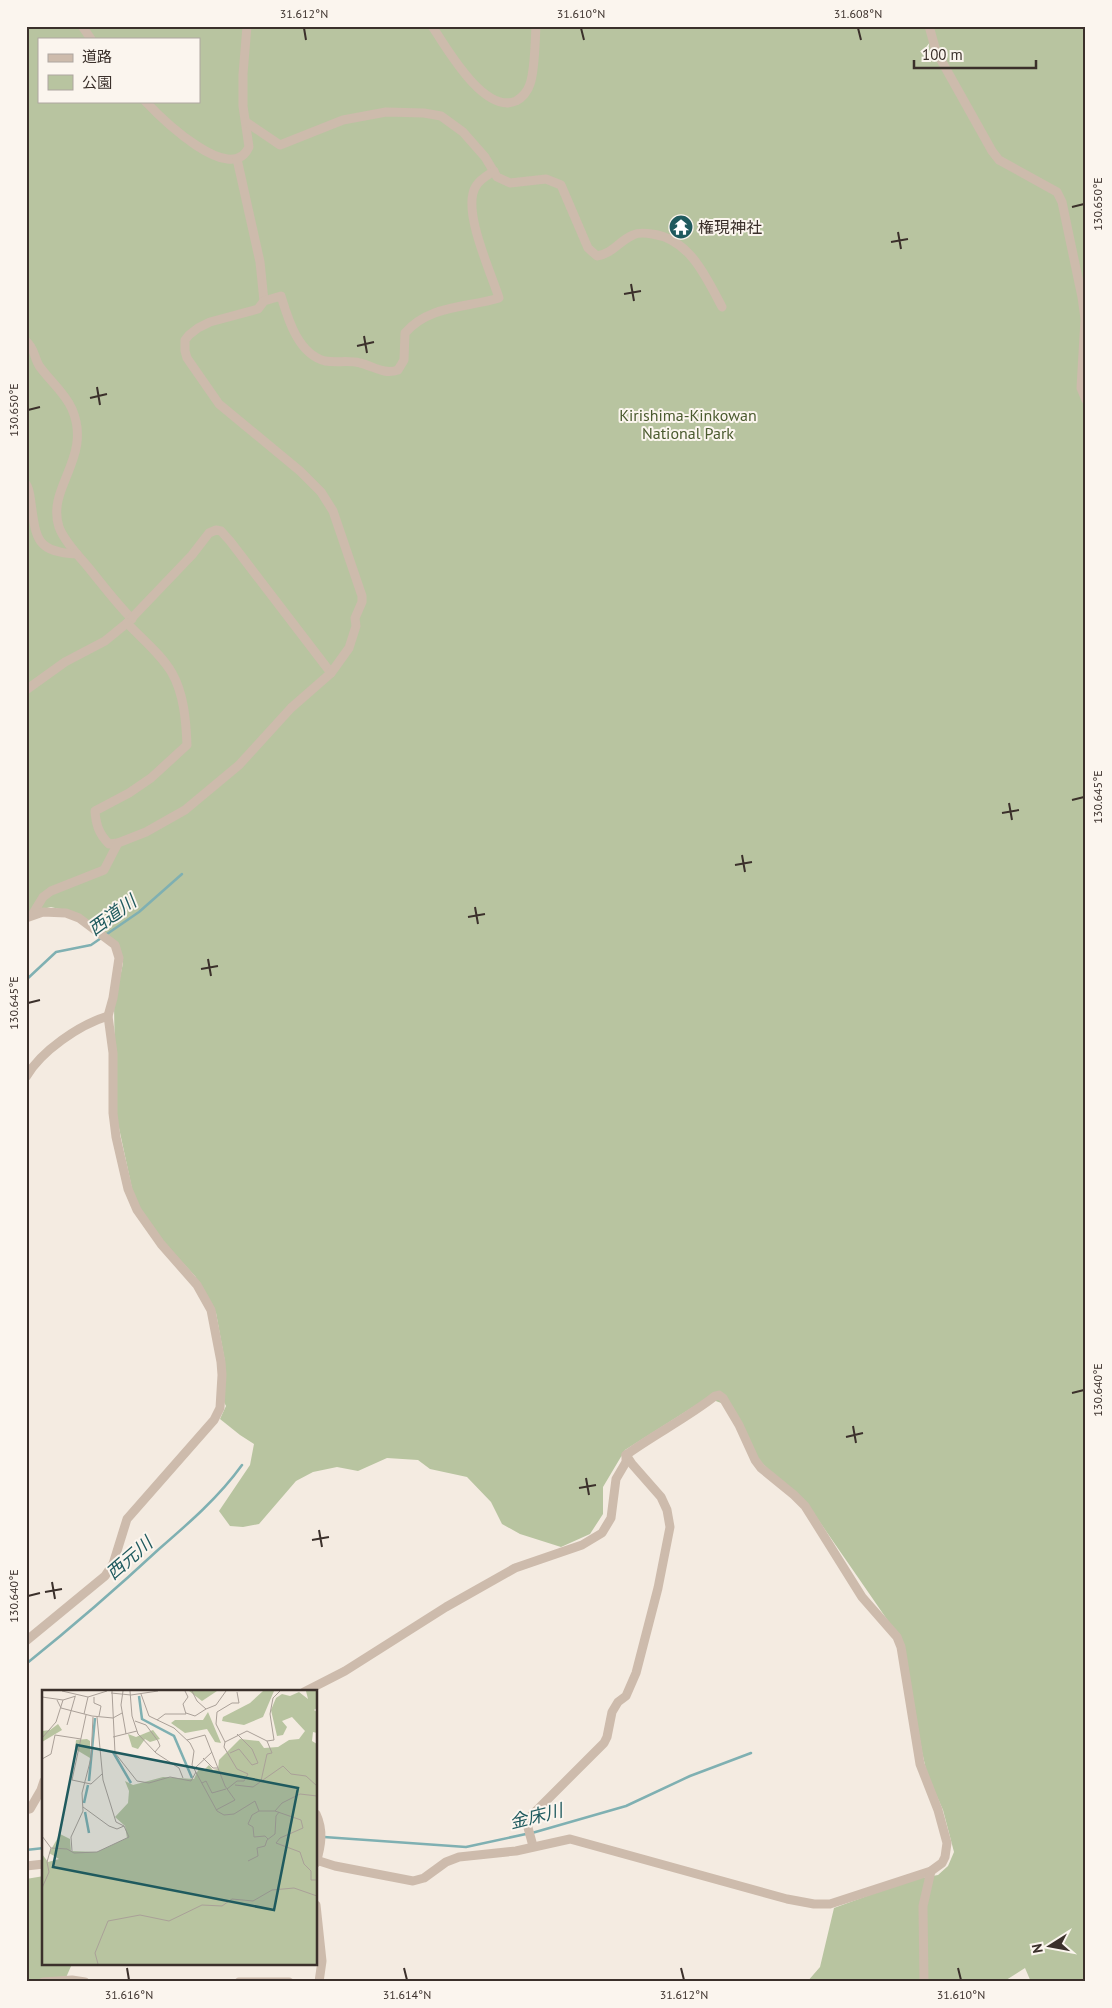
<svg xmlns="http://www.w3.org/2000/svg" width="1112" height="2008" viewBox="0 0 1112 2008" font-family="'PT Sans','Noto Sans JP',sans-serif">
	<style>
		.green { fill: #b8c4a0; fill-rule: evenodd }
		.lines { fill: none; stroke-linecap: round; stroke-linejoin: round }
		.stream { stroke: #7fb0b2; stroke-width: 2.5 }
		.street { stroke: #cdbbac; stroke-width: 9 }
		.ticks { fill: none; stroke: #3b302b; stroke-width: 2 }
		.labels { text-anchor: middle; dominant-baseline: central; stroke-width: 4; stroke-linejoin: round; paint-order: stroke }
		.poi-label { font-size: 16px; fill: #3b302b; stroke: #fbf5ee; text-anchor: start }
		.park-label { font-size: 16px; fill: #4a5a2e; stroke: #fbf5ee }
		.water-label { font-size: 18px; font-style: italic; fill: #1f5a5e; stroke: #fbf5ee }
		.inset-river { fill: none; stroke: #7fb0b2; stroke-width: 2.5 }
		.inset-road { fill: none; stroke: #aaa098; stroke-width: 1 }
		.view { fill: #1f5a5e; fill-opacity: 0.15; stroke: #1f5a5e; stroke-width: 2.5 }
		.inset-edge { fill: none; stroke: #3b302b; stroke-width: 2.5 }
		.neatline { fill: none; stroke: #3b302b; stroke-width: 2 }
		.ticks-label { font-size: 12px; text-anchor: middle; fill: #3b302b }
	</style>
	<rect width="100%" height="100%" fill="#f4ebe1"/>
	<!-- green -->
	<g class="green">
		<path d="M 26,26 L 1086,26 L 1086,1982 L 1031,1982 L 1025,1968 L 1003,1982 L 807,1982 L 820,1967 L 834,1908 L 911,1880 L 938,1875 L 948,1866 L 954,1852 L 943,1810 L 927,1774 L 922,1752 L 904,1644 L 808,1505 L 776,1477 L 755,1456 L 732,1407 L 713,1400 L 712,1395 L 625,1450 L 603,1487 L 603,1514 L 590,1534 L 561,1547 L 520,1534 L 502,1524 L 491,1502 L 467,1477 L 430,1469 L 418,1460 L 387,1458 L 358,1471 L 337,1467 L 313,1472 L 296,1481 L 259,1524 L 243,1527 L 230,1526 L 219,1511 L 250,1465 L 254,1444 L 240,1435 L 220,1419 L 226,1406 L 223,1400 L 225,1362 L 216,1313 L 195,1276 L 156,1234 L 134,1198 L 116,1114 L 114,1006 L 123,963 L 117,945 L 99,926 L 75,913 L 51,907 L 31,912 L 26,912 ZM 39,39 L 199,39 L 199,101 L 39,101 Z"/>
		<polygon points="44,1876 44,1964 72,1964 64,1982 26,1982 26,1879"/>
	</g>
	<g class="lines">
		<!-- stream -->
		<g class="stream">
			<polyline points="26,980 56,952 91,945 139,912 182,874"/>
			<path d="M 26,1664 C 72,1627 116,1589 159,1549 C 189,1523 219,1497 242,1465"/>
			<polyline points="532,1833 626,1806 690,1776 751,1753"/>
			<polyline points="324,1837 466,1847 526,1834"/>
			<polyline points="26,1850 44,1848"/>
		</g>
		<!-- street -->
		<g class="street">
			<polyline points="82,26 91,39"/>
			<path d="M 432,26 C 446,47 484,115 516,101 C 522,98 528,91 530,84 C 535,70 535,41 536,26"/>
			<polyline points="929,26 936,51 992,151 999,160 1057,192 1062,202 1082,297 1085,319 1081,388 1086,400"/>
			<path d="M 145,101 C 161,118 231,187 249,147 L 243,106 L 243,74 L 247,26"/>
			<path d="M 246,122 L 280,145 L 343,120 L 386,112 L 424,113 L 441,116 L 463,132 L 485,157 L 497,177 L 510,183 L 546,179 L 561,185 L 588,248 L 597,256 C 612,254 619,241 633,235 C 639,232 646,233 652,234 C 690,239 706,277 722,307"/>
			<polyline points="237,159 260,262 264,301"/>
			<path d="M 26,341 C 35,348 34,359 40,367 C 51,382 65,393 72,409 C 93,458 46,487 59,527 C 64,541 78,555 88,567 C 102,584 116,603 132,619"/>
			<path d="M 26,484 C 30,490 30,497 31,503 C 36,540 37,552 77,554"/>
			<polyline points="26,690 65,662 105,641 127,623 192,555 209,533 216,530 221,531 230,541 331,673"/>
			<path d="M 118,843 L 109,844 C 99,834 96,825 95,811 L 129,793 L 151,778 L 187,745 C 186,721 184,694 172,673 C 161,654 142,639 127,623"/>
			<path d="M 32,915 L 43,897 L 51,891 L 104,870 L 118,843 L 146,832 L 185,810 L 239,765 L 291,708 L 331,673 L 349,648 L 356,626 L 355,618 L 362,602 L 362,596 L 333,511 L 321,492 L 300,471 L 219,404 L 187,358 L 185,351 L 185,340 L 189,335 L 198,328 L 210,322 L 258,309 L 264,301 L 281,296 C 288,319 298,354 325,361 C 337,363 349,360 360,363 C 373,366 384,375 398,370 L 404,360 L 405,333 C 429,305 466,308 499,298 C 491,272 461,209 476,186 C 480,179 488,175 494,171"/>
			<polyline points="26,918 43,912 66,913 79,918 115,945 119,958 113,998 108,1016 113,1053 113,1113 116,1137 128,1189 137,1210 161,1244 197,1285 211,1310 221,1362 222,1375 220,1408 214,1420 127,1519 113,1564 105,1576 26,1641"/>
			<path d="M 26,1077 C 41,1051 79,1025 108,1016"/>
			<polyline points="304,1692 345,1671 446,1607 515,1568 582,1545 602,1533 611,1518 616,1479 626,1462 626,1455"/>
			<polyline points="26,1810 30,1809 41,1790 44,1781"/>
			<path d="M 316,1814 C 324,1831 321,1846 316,1863"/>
			<polyline points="533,1846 527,1824 529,1818 604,1743 607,1737 612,1712 618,1702 626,1696 636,1673 658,1588 670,1527 667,1510 661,1497 632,1464 626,1455"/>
			<path d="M 316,1860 L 335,1866 L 413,1881 L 424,1878 L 446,1862 L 459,1857 L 516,1851 L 570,1839 L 787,1899 L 814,1904 L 830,1904 L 931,1871 L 942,1863 L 945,1857 L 947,1843 L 938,1810 L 920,1764 L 901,1647 L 897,1637 L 862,1597 L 805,1506 L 794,1495 L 761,1468 L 755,1460 L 739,1425 L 723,1398 L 719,1395 L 715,1396 C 687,1418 655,1434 626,1455"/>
			<polyline points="26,1866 44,1864"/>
			<polyline points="316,1905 322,1961 319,1982"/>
			<polyline points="43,1982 72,1980 85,1982"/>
			<polyline points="239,1982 289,1982"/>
			<polyline points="924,1982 923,1906 931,1871"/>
		</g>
	</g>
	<!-- ticks -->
	<path class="ticks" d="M 304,28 L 306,40M 581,28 L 584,40M 858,28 L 861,40M 1072,207 L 1084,204M 898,232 L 901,249M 891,242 L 908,239M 631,284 L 634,301M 624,294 L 641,291M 364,336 L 367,353M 357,346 L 374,342M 97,387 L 100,405M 90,398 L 107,394M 28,410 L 40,407M 1072,800 L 1084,797M 1009,803 L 1012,820M 1002,813 L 1019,810M 742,855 L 745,872M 735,865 L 752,862M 475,907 L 478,924M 468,917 L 485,914M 208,959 L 211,976M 201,969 L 218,966M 28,1003 L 40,1000M 1072,1393 L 1084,1390M 853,1426 L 856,1443M 846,1437 L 863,1433M 586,1478 L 589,1495M 579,1488 L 596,1485M 319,1530 L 322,1547M 312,1540 L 329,1537M 52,1582 L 55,1599M 45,1592 L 62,1589M 28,1596 L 40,1593M 127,1968 L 129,1980M 404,1968 L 407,1980M 681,1968 L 684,1980M 958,1968 L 961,1980"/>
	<!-- icons -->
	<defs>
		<symbol id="temple-disc" viewBox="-11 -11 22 22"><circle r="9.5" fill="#1f5a5e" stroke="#fbf5ee"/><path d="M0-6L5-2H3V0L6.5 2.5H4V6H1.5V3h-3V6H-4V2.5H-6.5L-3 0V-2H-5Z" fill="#fff"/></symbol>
	</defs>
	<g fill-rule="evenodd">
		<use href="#temple-disc" x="667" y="213" width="28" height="28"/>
	</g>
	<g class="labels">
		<!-- poi labels -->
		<g class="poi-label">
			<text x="698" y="227">権現神社</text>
		</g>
		<!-- park labels -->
		<g class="park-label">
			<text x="688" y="415">Kirishima-Kinkowan<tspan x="688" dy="18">National Park</tspan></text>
		</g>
		<!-- water labels -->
		<g class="water-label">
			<text transform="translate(112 915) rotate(-36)">西道川</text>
			<text transform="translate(129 1558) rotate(-41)">西元川</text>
			<text transform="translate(536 1816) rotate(-14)">金床川</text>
		</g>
	</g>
	<!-- overview -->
	<g transform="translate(42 1690)">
		<rect width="275" height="275" fill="#f4ebe1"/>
		<path d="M 147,1 L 175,1 L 160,11 ZM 221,1 L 232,1 L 221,27 L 202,35 L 180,31 L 181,27 L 208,13 ZM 264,1 L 275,1 L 275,18 L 272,20 L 275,22 L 275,43 L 271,42 L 270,51 L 275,54 L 275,274 L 0,274 L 0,164 L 6,172 L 17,169 L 7,163 L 18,144 L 28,149 L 29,161 L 55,162 L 85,148 L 83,136 L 73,127 L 86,113 L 87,101 L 83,91 L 91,95 L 121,87 L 152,89 L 157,78 L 163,79 L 167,75 L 171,80 L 176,79 L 177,70 L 198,49 L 217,51 L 222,58 L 236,57 L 247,50 L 257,49 L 263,41 L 250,27 L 240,31 L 245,37 L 241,45 L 235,46 L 229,20 L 234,8 L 240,4 L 248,6 L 257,2 L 266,9 ZM 166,22 L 179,53 L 173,52 L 165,39 L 143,43 L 129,33 L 133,30 L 161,30 ZM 16,34 L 20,40 L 0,52 L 0,41 L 8,40 ZM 111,40 L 118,49 L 108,52 L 103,49 L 96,59 L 90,57 L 86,44 L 94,47 ZM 45,49 L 48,51 L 48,68 L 33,59 L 34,50 Z" fill="#b8c4a0"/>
		<path class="inset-river" d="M 97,6 L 100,29 L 132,46 L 150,88M 71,62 L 89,93M 47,91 L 53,28M 42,113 L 46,95M 43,122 L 47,143"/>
		<path class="inset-road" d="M 20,1 L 46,7 L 65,1M 70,1 L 73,63 L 95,91 L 107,93 L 128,87 L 149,91 L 154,82M 81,1 L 79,15 L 84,44M 88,1 L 90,26 L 96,44 L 114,63 L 137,78 L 141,88M 150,1 L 155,11 L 164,19 L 174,15 L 184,1M 69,3 L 89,5 L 116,1M 99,4 L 107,26 L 132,38 L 148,53 L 152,61 L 150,75 L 175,121 L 182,125 L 192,124 L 213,111 L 217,121M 0,7 L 21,10 L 34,6M 52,7 L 52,13 L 59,16 L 57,26M 15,10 L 19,18 L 50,26 L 71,28 L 80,23M 144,23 L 153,26 L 164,19M 42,24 L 46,7M 44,25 L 30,90 L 49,94 L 60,84M 115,30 L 123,24 L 144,24 L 141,14 L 146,7 L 143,1M 93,31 L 104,35 L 116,51 L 118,56 L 113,62M 25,35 L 33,7M 71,47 L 95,41M 0,48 L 14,32 L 21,10M 145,50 L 163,45 L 183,96 L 193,110 L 174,120M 225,51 L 232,50 L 228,24 L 231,8 L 238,1M 183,52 L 205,41 L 225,51 L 230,63 L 225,64 L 219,91M 182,57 L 183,52 L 174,34 L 175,22 L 190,13 L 197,13 L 195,2M 182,57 L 195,79 L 206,84 L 202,91 L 195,91 L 185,99M 188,63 L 197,59 L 210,75 L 216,73 L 210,59 L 195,44M 161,68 L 171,78 L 176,78M 0,69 L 9,64 L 13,45 L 39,49M 153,78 L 170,62M 160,93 L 164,91 L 170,103 L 184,99M 193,95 L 211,97 L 241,76 L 249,84 L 264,86 L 275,96M 41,117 L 67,136 L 75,139 L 82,136M 233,121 L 240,113 L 258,104 L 275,106M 0,146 L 9,158M 226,149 L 223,146 L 212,147 L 211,137 L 206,134 L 210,125 L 217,121 L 233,121 L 259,130 L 261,138 L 238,148 L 234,153 L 258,162 L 262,174 L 269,181 L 269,190 L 275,190M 9,158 L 25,159 L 32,163 L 55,162 L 87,147 L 82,136 L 74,132 L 61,90 L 55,27M 30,161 L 29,147 L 41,121 L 40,103 L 49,68 L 51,27M 206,171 L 216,166 L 215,158 L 223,156 L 225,150 L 233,144 L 234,126 L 237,122M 0,198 L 7,182 L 5,172 L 9,158M 56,274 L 53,263 L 66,231 L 98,225 L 127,231 L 160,215 L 180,216 L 190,209 L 211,211 L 230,200 L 252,198 L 275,206"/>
		<path class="view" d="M 35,55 L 256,98 L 232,220 L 11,177 Z"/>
		<rect width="275" height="275" class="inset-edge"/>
	</g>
	<!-- border -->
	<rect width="1112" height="2008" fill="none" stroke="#fbf5ee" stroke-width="55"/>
	<!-- legend -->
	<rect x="38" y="38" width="162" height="65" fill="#fbf5ee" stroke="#aea6a0"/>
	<rect x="48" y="54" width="25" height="8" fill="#cdbbac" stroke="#aea6a0"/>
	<text x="82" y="62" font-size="15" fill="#3b302b">道路</text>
	<rect x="48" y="75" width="25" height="15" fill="#b8c4a0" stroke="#aea6a0"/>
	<text x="82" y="88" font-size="15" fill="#3b302b">公園</text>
	<!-- north arrow -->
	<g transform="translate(1050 1946) rotate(259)" stroke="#fbf5ee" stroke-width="4" paint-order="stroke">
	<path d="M0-4L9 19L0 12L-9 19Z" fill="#3b302b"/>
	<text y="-8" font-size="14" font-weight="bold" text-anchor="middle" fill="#3b302b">N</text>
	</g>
	<!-- scale -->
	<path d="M914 60v8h122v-8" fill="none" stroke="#3b302b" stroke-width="2.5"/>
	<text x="922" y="60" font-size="15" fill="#3b302b" stroke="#fbf5ee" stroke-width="4" paint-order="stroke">100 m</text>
	<rect x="28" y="28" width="1056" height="1952" class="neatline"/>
	<g class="ticks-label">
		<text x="304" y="18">31.612°N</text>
		<text x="581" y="18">31.610°N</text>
		<text x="858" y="18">31.608°N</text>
		<text transform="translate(1098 204) rotate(-90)" y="4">130.650°E</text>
		<text transform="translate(14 410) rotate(-90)" y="4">130.650°E</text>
		<text transform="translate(1098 797) rotate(-90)" y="4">130.645°E</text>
		<text transform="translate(14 1003) rotate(-90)" y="4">130.645°E</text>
		<text transform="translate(1098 1390) rotate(-90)" y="4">130.640°E</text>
		<text transform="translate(14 1596) rotate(-90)" y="4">130.640°E</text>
		<text x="129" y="1999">31.616°N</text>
		<text x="407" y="1999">31.614°N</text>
		<text x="684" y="1999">31.612°N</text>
		<text x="961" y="1999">31.610°N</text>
	</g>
</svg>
